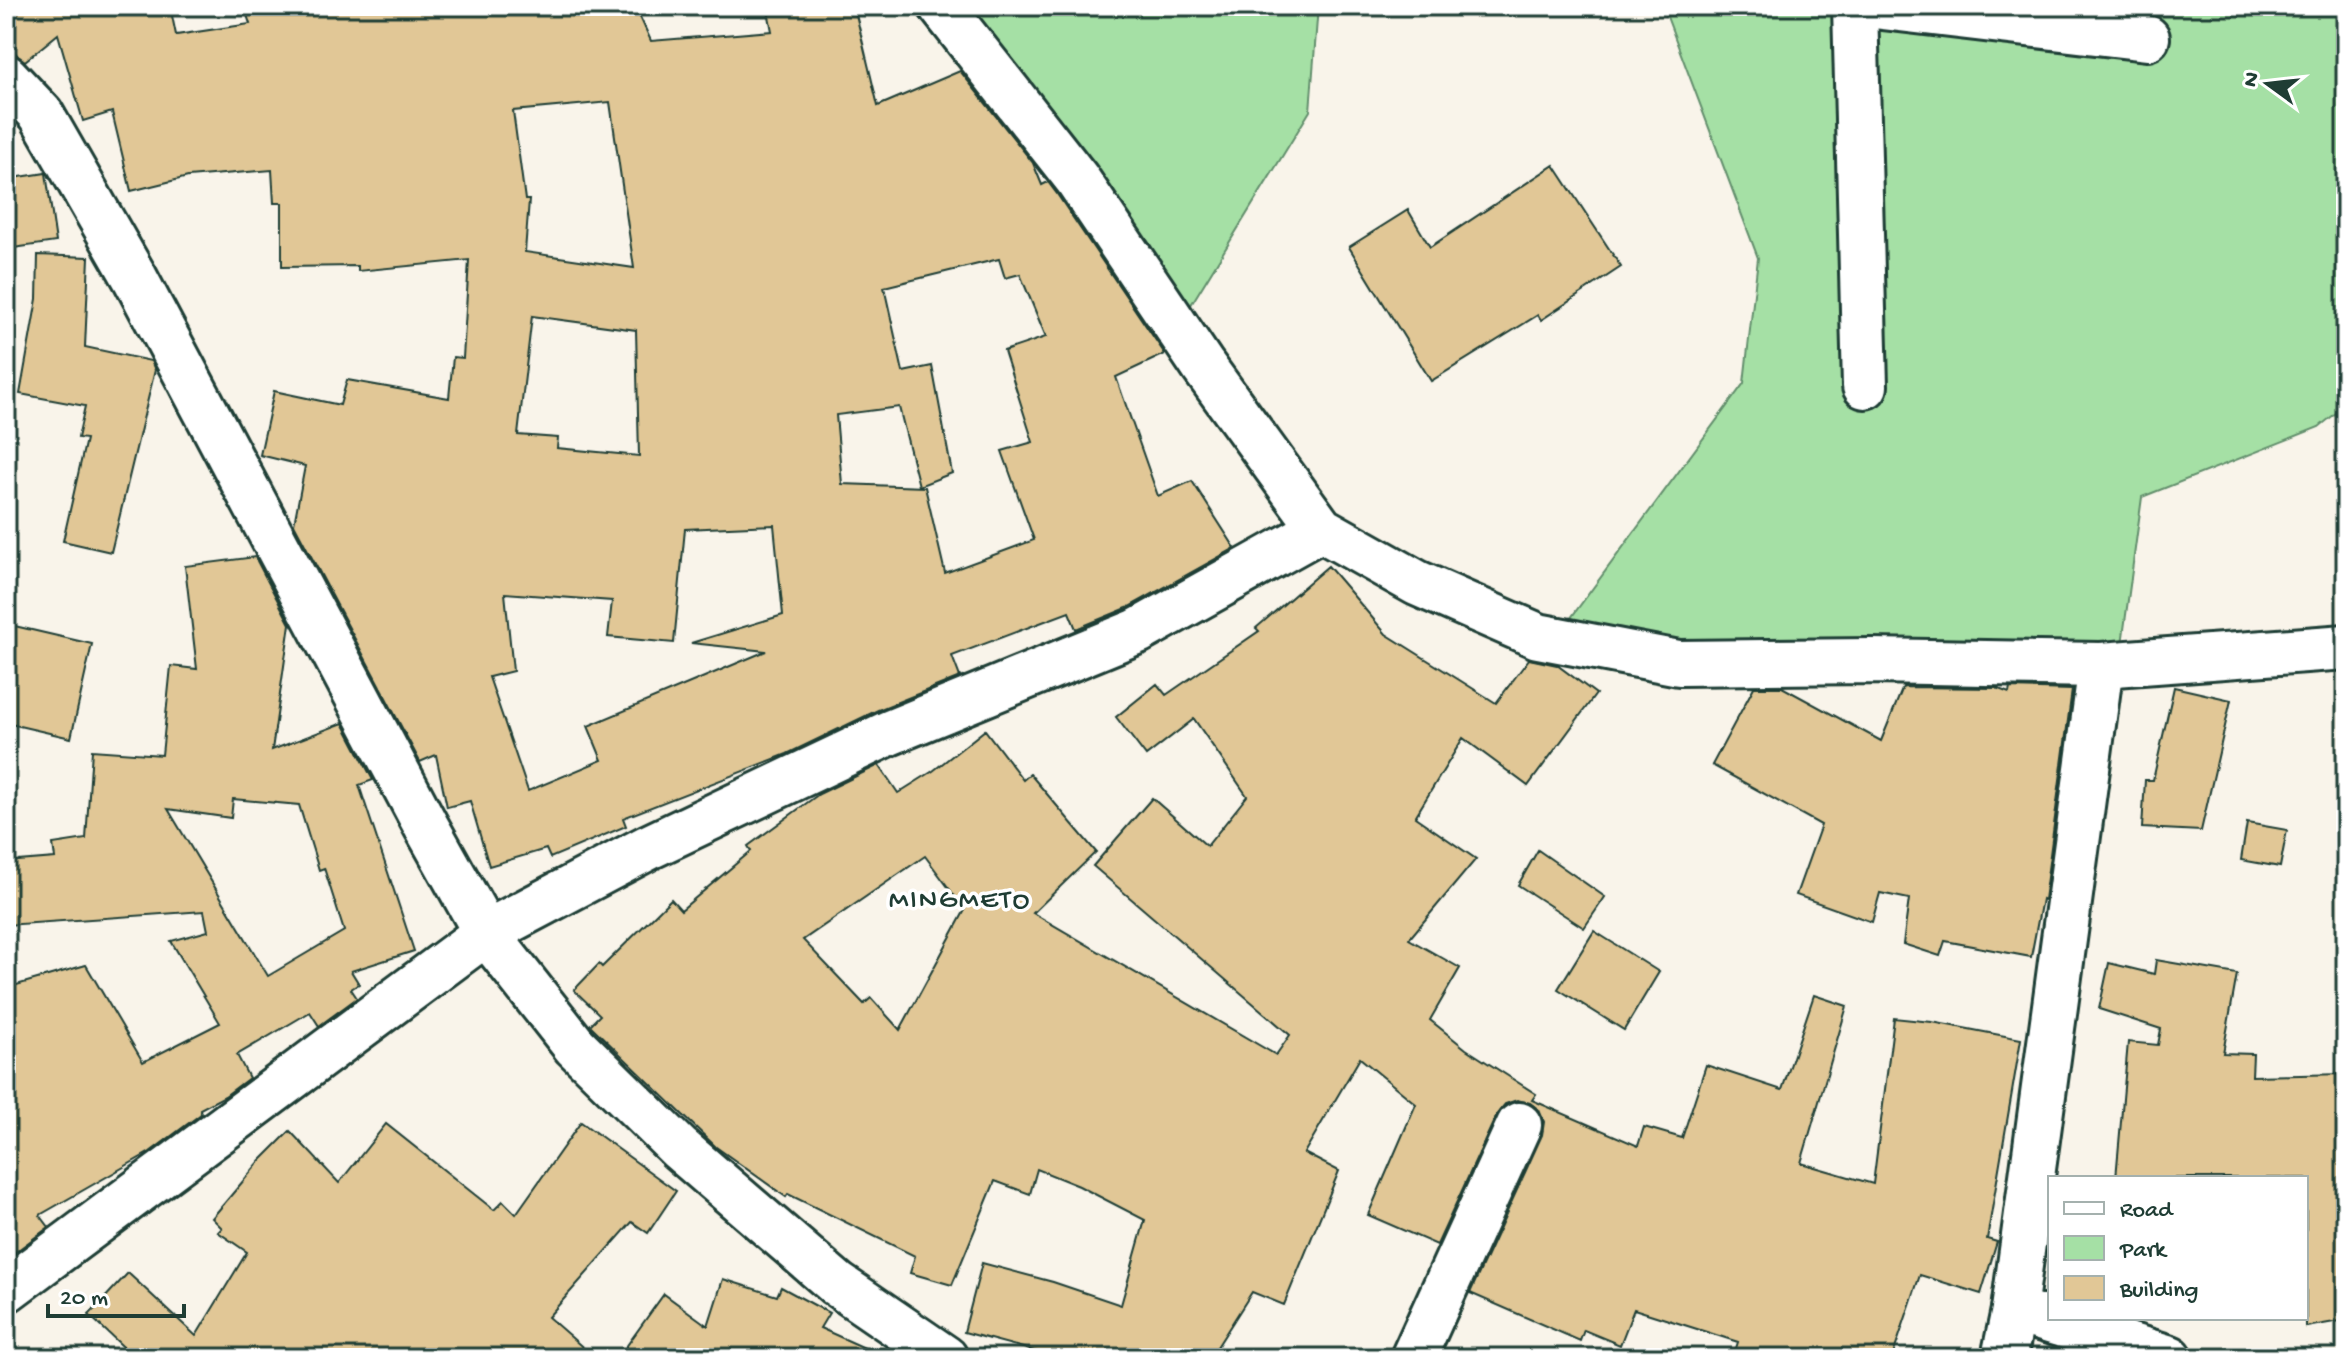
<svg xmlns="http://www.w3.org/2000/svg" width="2352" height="1364" viewBox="0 0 2352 1364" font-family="'Gochi Hand',sans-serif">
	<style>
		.green { fill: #a5e0a5; stroke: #628e6c; stroke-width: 2 }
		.building { fill: #e1c796; stroke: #1f3d34; stroke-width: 2; fill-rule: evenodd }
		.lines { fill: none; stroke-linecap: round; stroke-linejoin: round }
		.minor-casing { stroke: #1f3d34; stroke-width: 50 }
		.minor { stroke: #fff; stroke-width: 44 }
		.labels { text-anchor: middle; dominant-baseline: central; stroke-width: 7; stroke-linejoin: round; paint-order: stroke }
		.neighbourhood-label { font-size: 28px; letter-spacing: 2px; fill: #1f3d34; stroke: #fff }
	</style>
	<rect width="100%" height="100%" fill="#f9f4ea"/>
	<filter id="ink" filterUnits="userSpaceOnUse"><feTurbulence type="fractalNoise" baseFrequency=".0125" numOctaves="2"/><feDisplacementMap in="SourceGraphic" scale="16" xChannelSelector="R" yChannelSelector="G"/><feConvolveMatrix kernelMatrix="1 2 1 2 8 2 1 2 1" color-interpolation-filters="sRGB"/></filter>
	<g filter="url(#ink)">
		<!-- green -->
		<g class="green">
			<polygon points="960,6 1318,6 1310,111 1186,313"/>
			<polygon points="1663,6 2346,6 2346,405 2319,427 2142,497 2120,659 1705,656 1559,634 1744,383 1758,258"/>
		</g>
		<!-- building -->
		<g class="building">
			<path d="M 6,6 L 170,6 L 176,35 L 250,24 L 244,6 L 635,6 L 651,41 L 772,31 L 767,6 L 854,6 L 878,106 L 960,71 L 1033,163 L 1042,185 L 1048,182 L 1057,194 L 1165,354 L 1116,377 L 1158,496 L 1192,481 L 1235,548 L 1127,608 L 1076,629 L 1069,612 L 952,656 L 960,677 L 878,710 L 787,754 L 623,818 L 626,826 L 550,858 L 546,849 L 489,866 L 470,801 L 447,807 L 436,755 L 420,762 L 294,524 L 305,466 L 260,455 L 274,391 L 340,405 L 347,380 L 449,398 L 453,357 L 463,358 L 469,260 L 358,271 L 358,266 L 282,267 L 282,203 L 274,203 L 272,170 L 188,177 L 131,191 L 112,112 L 83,121 L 58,34 L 25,61 L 18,56 L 6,42 ZM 610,102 L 634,268 L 525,252 L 529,200 L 525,200 L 513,111 ZM 999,259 L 1005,278 L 1020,274 L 1046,337 L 1004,351 L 1033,442 L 1002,451 L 1034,540 L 945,573 L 925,487 L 842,484 L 836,415 L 899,407 L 919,486 L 952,473 L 932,366 L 903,372 L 884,287 ZM 532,316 L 636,330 L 639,456 L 557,448 L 558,438 L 518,435 ZM 774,525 L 783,615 L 691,643 L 766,651 L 588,726 L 602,760 L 528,791 L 489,677 L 513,671 L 505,593 L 612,601 L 608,637 L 674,643 L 685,529 Z"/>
			<polygon points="1554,165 1621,267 1541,320 1538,315 1431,381 1349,247 1408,210 1430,247"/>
			<polygon points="46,173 56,242 6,249 6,179"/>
			<polygon points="38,255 89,257 85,347 151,361 155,370 111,552 63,541 86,439 78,438 85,406 20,394 37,299"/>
			<path d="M 255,557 L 290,624 L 272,750 L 343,723 L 373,780 L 359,785 L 414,951 L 351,971 L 359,984 L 351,989 L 357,998 L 319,1026 L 310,1012 L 237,1055 L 249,1078 L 225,1096 L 200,1109 L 201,1114 L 150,1152 L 40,1215 L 49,1227 L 6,1259 L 6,988 L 86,965 L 143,1062 L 220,1023 L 171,941 L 208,931 L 204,911 L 6,925 L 6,862 L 55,858 L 53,844 L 86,839 L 92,750 L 162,755 L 171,666 L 197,669 L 185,566 ZM 233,799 L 299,805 L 319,870 L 324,868 L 344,931 L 268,976 L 168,809 L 231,818 Z"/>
			<path d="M 1328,566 L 1386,634 L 1496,703 L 1529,659 L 1557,665 L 1596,694 L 1528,786 L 1463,738 L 1415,817 L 1476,859 L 1409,939 L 1460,968 L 1430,1020 L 1466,1049 L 1536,1094 L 1532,1100 L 1638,1146 L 1644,1127 L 1682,1138 L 1706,1065 L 1782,1090 L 1814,995 L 1847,1006 L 1801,1163 L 1873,1184 L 1894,1018 L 1932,1022 L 2021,1039 L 1987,1239 L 1997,1242 L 1981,1294 L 1920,1275 L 1892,1358 L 1733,1358 L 1738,1342 L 1634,1309 L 1620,1345 L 1584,1330 L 1580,1341 L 1470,1293 L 1542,1135 L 1544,1122 L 1539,1110 L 1530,1103 L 1517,1100 L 1505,1104 L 1497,1114 L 1437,1245 L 1368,1215 L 1416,1104 L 1360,1058 L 1304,1153 L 1339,1171 L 1284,1305 L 1252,1292 L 1210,1358 L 1060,1358 L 964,1332 L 982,1263 L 1053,1282 L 1121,1305 L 1145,1220 L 1079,1186 L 1037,1169 L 1030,1194 L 995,1181 L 952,1285 L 910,1273 L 915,1256 L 788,1194 L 786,1197 L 716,1147 L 590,1025 L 600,1015 L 574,990 L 599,964 L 602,967 L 671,899 L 681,910 L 751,851 L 748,846 L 819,794 L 879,765 L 898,793 L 933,771 L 985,730 L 1023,780 L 1030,774 L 1096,852 L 1033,913 L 1276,1055 L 1290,1035 L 1093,866 L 1152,798 L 1207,846 L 1247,796 L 1194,719 L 1146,756 L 1116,717 L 1157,684 L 1166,695 L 1259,631 L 1256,628 ZM 925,856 L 965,910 L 900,1030 L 871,998 L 864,1004 L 803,940 Z"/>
			<polygon points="6,624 92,644 71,738 6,723"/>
			<polygon points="1754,687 1782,687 1881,741 1903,687 1996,688 2009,693 2010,688 2072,690 2044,900 2042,899 2031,957 1945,941 1940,956 1903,944 1909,899 1880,893 1872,922 1796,895 1821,825 1712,765"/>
			<polygon points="2174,687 2231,700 2201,831 2142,828 2145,780 2153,780"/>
			<polygon points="2247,823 2287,830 2280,867 2241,860"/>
			<polygon points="1538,850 1605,897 1584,928 1518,885"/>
			<polygon points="1594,931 1659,972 1624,1030 1558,989"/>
			<polygon points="2156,960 2237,974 2223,1053 2253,1054 2252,1076 2346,1074 2346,1320 2306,1327 2306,1178 2116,1178 2128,1042 2158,1045 2161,1029 2099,1009 2109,963 2154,974"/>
			<polygon points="581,1122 676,1191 648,1233 632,1222 548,1317 595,1358 135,1358 89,1315 128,1273 196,1336 247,1252 218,1232 222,1228 212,1218 260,1161 290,1131 339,1183 386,1124 494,1210 503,1201 516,1214"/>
			<polygon points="723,1279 777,1296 781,1287 829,1313 820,1328 887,1358 618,1358 664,1294 708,1326"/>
		</g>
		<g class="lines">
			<defs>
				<g id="minor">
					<polyline points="941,6 1077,179 1203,366 1321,529 1417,583 1538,636 1679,663 1872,661 2101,665 2346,647"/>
					<polyline points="1855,6 1865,386"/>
					<polyline points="1874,6 2147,38"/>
					<polyline points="6,77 41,114 135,278 426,826 486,933 575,1046 679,1148 837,1284 945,1358"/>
					<polyline points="6,1290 486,933 649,847 889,733 1138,631 1321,529"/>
					<polyline points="2014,1310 2170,1358"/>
					<polyline points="1413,1358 1519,1125"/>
					<polyline points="2004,1358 2014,1310 2101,665"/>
				</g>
			</defs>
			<!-- minor casing -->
			<use href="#minor" class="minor-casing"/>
			<!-- minor -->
			<use href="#minor" class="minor"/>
		</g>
	</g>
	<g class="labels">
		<!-- neighbourhood labels -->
		<g class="neighbourhood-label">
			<text x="960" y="901">MINGMETO</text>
		</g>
	</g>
	<!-- margin -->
	<rect width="2352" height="1364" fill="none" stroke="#fff" stroke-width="32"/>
	<rect x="16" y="16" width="2320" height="1332" fill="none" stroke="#1f3d34" stroke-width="3" filter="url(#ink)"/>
	<!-- legend -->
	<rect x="2048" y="1176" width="260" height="144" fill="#ffffff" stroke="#a5b1ae" stroke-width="2"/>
	<rect x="2064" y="1202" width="40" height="12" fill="#ffffff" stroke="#a5b1ae" stroke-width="2"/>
	<text x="2120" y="1216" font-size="24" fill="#1f3d34">Road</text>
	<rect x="2064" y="1236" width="40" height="24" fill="#a5e0a5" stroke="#a5b1ae" stroke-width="2"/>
	<text x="2120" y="1256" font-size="24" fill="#1f3d34">Park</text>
	<rect x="2064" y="1276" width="40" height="24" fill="#e1c796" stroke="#a5b1ae" stroke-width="2"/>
	<text x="2120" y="1296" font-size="24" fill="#1f3d34">Building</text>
	<!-- north arrow -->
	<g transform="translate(2268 84) rotate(285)" stroke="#ffffff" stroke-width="6" paint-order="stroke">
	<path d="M0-6L14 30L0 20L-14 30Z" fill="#1f3d34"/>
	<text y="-12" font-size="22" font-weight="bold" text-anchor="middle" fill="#1f3d34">N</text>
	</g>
	<!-- scale -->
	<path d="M48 1304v12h136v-12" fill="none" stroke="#1f3d34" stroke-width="4"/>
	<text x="60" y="1304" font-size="24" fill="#1f3d34" stroke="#ffffff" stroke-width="6" paint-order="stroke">20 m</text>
</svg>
